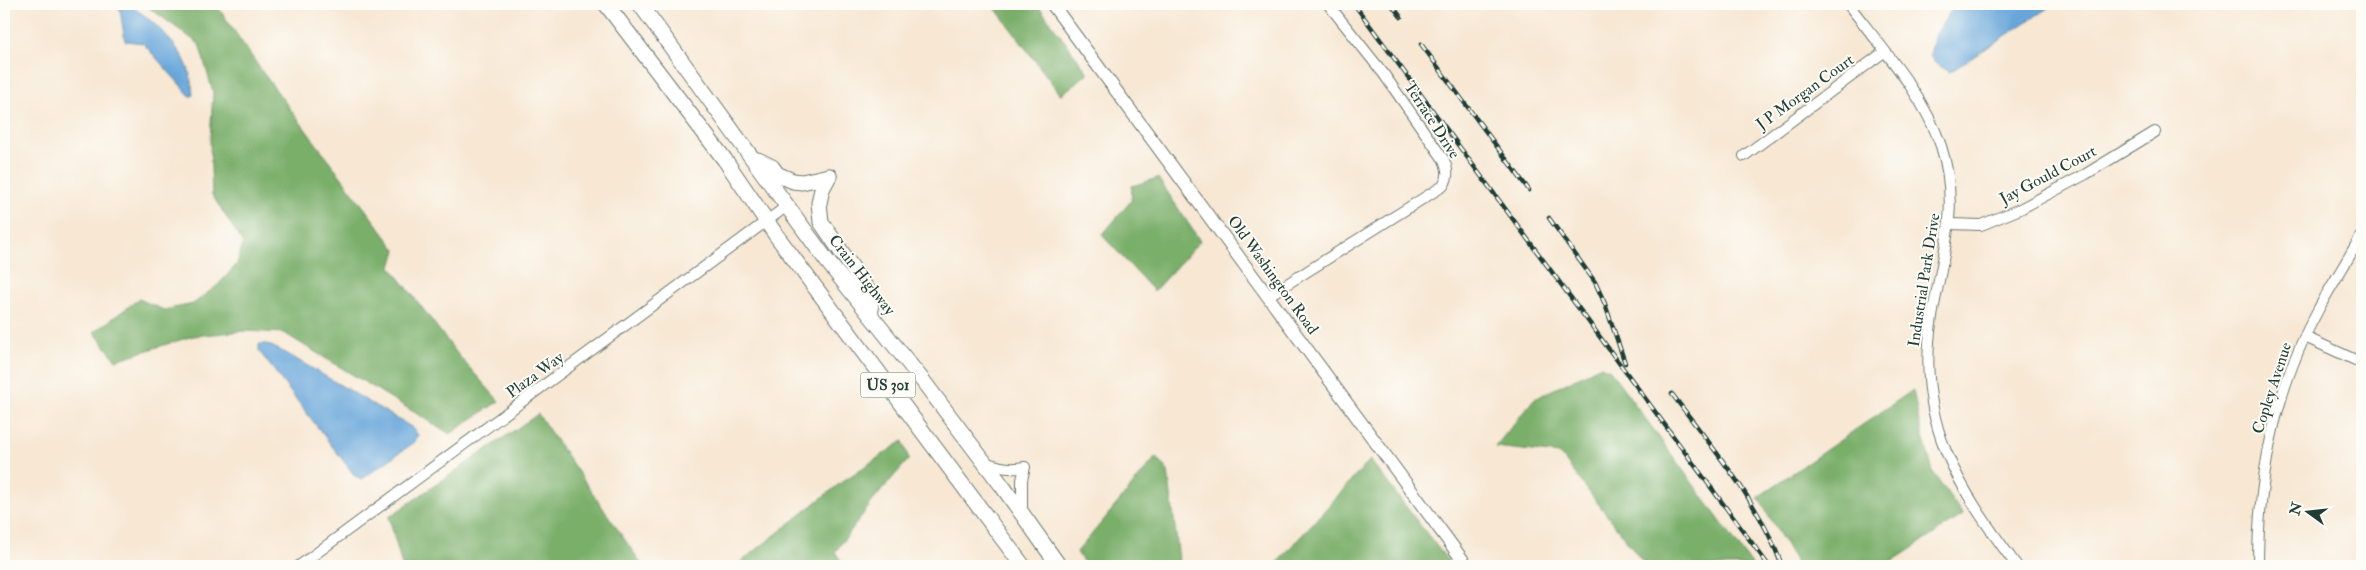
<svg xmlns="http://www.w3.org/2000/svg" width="2366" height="570" viewBox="0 0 2366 570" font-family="'IM FELL Double Pica',serif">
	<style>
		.forest { fill: #7aaf6b; stroke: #4c7650 }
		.water { fill: #68a6da; stroke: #447287 }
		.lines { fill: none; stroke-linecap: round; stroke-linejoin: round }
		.minor-casing { stroke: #6b786c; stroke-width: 12 }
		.major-casing { stroke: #6b786c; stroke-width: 14 }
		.highway-casing { stroke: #6b786c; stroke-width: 17 }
		.minor { stroke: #fff; stroke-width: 10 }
		.major { stroke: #fff; stroke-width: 12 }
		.highway { stroke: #fff; stroke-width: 15 }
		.rail-casing { stroke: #1f3d34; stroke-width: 4.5 }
		.rail { stroke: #fdfcf7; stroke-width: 2.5; stroke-dasharray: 8; stroke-linecap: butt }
		.labels { text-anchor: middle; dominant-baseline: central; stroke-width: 4; stroke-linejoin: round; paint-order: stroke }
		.shield { fill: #fdfcf7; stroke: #62766e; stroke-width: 1 }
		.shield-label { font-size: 15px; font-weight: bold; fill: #1f3d34 }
		.street-label { font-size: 16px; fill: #1f3d34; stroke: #fdfcf7 }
	</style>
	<rect width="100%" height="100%" fill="#fdfcf7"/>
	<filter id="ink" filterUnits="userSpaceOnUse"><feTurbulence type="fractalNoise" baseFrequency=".02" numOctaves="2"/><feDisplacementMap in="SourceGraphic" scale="10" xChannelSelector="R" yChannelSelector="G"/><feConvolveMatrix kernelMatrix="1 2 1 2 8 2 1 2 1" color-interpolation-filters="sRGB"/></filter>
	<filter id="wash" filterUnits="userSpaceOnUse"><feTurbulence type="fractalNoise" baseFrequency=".0096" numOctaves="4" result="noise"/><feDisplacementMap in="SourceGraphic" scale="20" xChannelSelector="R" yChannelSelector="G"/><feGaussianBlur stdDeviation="1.12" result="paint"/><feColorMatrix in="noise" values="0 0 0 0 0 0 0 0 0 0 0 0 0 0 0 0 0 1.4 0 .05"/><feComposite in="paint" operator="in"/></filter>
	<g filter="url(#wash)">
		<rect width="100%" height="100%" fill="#f7e7d3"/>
		<!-- forest -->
		<g class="forest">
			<polygon points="144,4 216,4 261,70 396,250 391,267 459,356 499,401 450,434 284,333 245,331 193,336 116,360 94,332 139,299 164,310 193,304 218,285 237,264 243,243 212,195 210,141 213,92 199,44"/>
			<polygon points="992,4 1037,4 1088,73 1061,95"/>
			<polygon points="1158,178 1200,241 1154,291 1102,235 1131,201 1132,186"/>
			<polygon points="1601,366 1610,370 1753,566 1646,566 1560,454 1495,447 1534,399"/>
			<polygon points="1913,390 1919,422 1933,472 1963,515 1885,566 1798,566 1758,497"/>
			<polygon points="538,414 643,566 402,566 389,517"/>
			<polygon points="903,441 909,459 875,498 835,552 845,566 736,566 843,481"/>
			<polygon points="1156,457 1168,471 1179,559 1175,566 1086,566 1077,552"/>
			<polygon points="1370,460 1452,566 1274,566"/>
		</g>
		<!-- water -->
		<g class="water">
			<path d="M 119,4 C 140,4 172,40 183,57 C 190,69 192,82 193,95 L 191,97 L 143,43 L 125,41 Z"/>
			<polygon points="1955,4 2054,4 1950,72 1936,64 1930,55 1934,37"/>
			<polygon points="259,344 267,344 286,353 413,428 418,435 415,442 362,479 355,476 259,351"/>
		</g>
	</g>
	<g filter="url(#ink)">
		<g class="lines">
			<defs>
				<g id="minor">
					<path d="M 1848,4 C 1881,47 1923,93 1941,146 C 1961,207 1942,257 1932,317 C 1915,421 1957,486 2017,566"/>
					<polyline points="1744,156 1884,52"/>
					<polyline points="1950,224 1981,225 2020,209 2086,174 2155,132"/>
					<path d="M 1268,296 L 1443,186 C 1449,177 1448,170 1444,160 L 1383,73 L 1328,4"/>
					<polyline points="2305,337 2362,363"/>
					<path d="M 984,462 C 998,467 1010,470 1025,467 L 1022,480 L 1022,512"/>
					<polyline points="299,566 787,206"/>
					<path d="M 2258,566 C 2258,477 2275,389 2318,310 C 2332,284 2348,260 2362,234"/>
				</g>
				<polyline id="major" points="1052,4 1467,566"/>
				<g id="highway">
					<polyline points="606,4 725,160 776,235 1023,566"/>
					<polyline points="640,4 827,261 923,381 1003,487 1059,566"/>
					<polyline points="758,160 772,167 777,174 793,181 802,182 829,176"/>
					<polyline points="829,176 822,189 819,203 821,222 870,294 871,315"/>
				</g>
			</defs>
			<!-- minor casing -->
			<use href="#minor" class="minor-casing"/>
			<!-- major casing -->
			<use href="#major" class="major-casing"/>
			<!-- highway casing -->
			<use href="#highway" class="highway-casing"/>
			<!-- minor -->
			<use href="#minor" class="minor"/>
			<!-- major -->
			<use href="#major" class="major"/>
			<!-- highway -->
			<use href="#highway" class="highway"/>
			<defs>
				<g id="rail">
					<polyline points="1354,4 1769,566"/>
					<polyline points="1391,4 1401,17"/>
					<polyline points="1421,44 1529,190"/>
					<polyline points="1549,218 1595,282 1605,304 1625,363"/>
					<path d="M 1672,394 C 1713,449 1759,501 1782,566"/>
				</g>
			</defs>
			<!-- rail casing -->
			<use href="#rail" class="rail-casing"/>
			<!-- rail -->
			<use href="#rail" class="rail"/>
		</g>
	</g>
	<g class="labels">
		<!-- shield labels -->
		<rect class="shield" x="860.5" y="372.5" width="55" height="25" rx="4"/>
		<g class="shield-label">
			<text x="888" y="385">US 301</text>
		</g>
		<!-- street labels -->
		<g class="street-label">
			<text transform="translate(1805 92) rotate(-36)">J P Morgan Court</text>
			<text transform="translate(1432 120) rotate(57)">Terrace Drive</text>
			<text transform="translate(2048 175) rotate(-28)">Jay Gould Court</text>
			<text transform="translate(862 275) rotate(52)">Crain Highway</text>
			<text transform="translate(1273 275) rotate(54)">Old Washington Road</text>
			<text transform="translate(1924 280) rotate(-81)">Industrial Park Drive</text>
			<text transform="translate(535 375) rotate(-36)">Plaza Way</text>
			<text transform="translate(2272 388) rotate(-72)">Copley Avenue</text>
		</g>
	</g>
	<!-- margin -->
	<rect width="2366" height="570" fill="none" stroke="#fdfcf7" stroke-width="20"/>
	<!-- north arrow -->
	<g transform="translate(2308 512) rotate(285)" stroke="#fdfcf7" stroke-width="4" paint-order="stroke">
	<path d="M0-4L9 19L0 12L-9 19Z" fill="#1f3d34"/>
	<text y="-8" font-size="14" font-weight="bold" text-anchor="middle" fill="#1f3d34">N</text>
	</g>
</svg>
